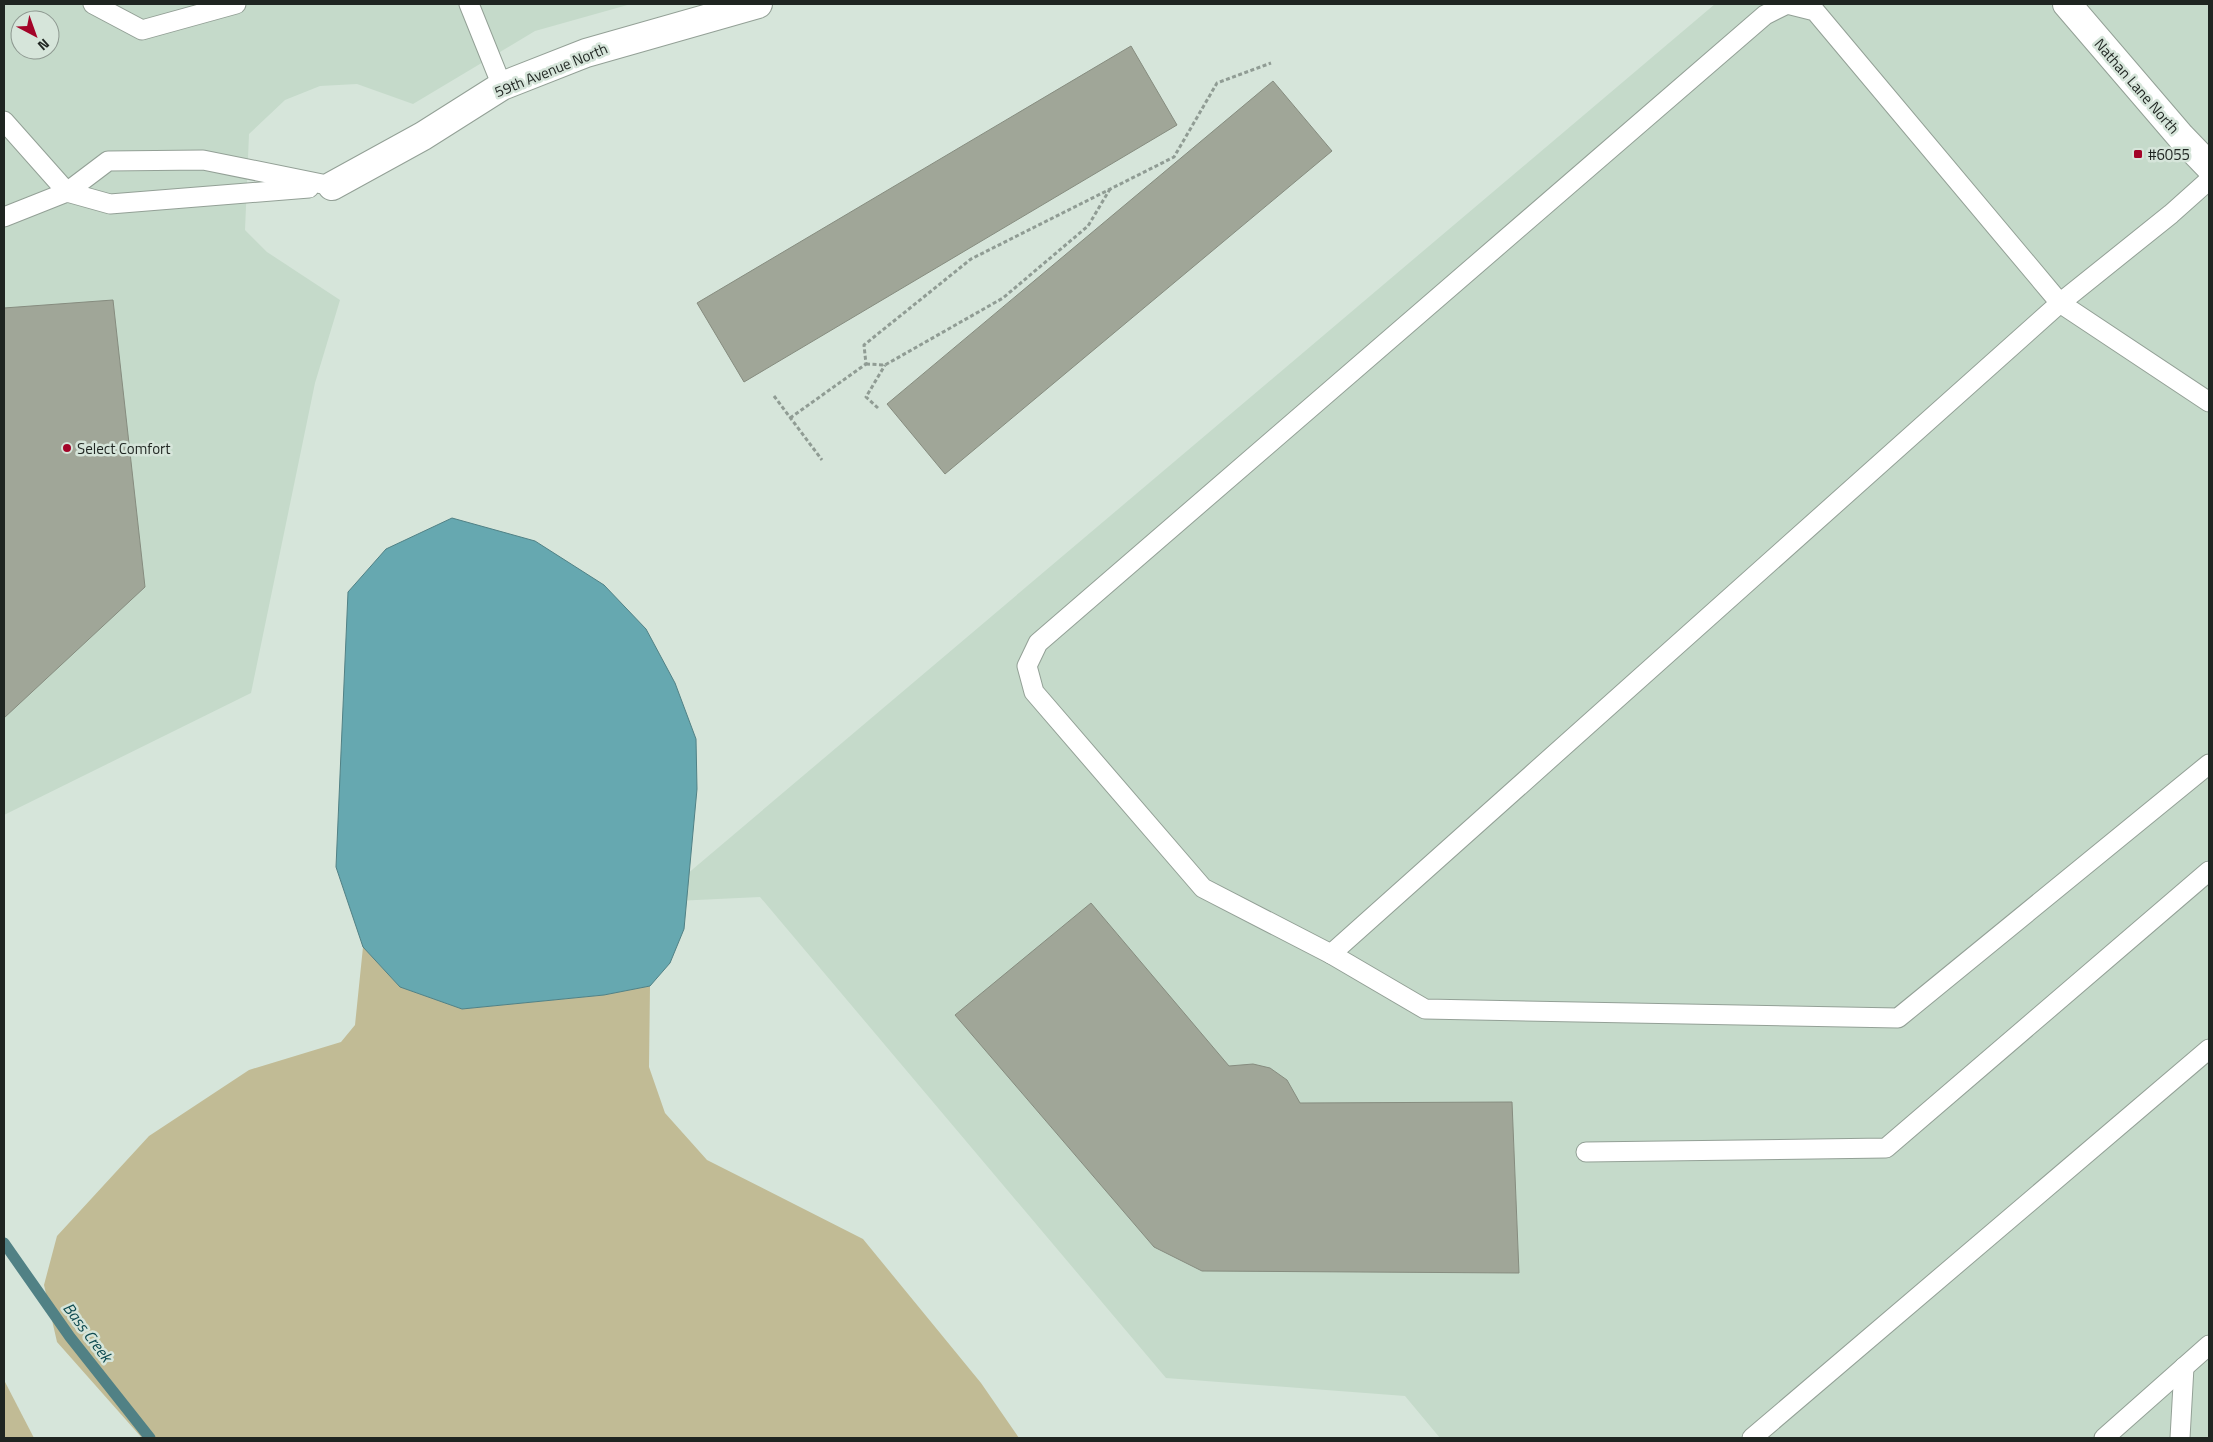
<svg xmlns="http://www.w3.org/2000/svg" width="2213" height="1442" viewBox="0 0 2213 1442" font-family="'Titillium Web',sans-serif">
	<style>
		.built { fill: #c5daca; fill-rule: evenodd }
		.green { fill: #c1bb95 }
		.water { fill: #66a8b0; stroke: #518185 }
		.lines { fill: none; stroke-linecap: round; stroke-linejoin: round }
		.stream { stroke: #518185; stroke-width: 11 }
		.building { fill: #a0a698; stroke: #868c7f }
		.lane-casing { stroke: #93a096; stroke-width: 21 }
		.street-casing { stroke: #93a096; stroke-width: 30 }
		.secondary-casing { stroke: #93a096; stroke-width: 30 }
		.path { stroke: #909c94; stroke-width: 3; stroke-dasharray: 4 2.5; stroke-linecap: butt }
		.lane { stroke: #fff; stroke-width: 19 }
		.street { stroke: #fff; stroke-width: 28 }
		.secondary { stroke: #fff; stroke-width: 28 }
		.poi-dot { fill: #a30428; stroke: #d6e5da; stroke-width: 2 }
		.labels { text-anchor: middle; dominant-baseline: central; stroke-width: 5; stroke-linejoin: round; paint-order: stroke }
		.street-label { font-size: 15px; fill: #1f2521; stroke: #d6e5da }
		.poi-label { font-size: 15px; fill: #1f2521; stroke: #d6e5da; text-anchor: start }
		.water-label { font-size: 16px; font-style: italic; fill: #0d4a50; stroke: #d6e5da }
	</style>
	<rect width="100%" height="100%" fill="#d6e5da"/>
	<!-- built -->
	<g class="built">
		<path d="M 4,4 L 631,4 L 535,31 L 413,104 L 357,84 L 320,86 L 285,100 L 249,134 L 245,230 L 267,252 L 340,300 L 315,383 L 251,693 L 4,815 ZM 20,20 L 50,20 L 50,50 L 20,50 Z"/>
		<polygon points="1715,4 2209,4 2209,1438 1440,1438 1405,1396 1166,1378 760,897 654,902"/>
	</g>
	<!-- green -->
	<g class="green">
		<polygon points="363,947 400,987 462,1009 604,995 650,986 649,1067 665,1113 707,1160 863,1239 981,1383 1019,1438 142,1438 57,1342 44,1285 57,1236 149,1136 249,1070 341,1042 355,1025"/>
		<polygon points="4,1380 34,1438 4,1438"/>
	</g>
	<!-- water -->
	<polygon class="water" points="452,518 535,541 604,585 646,629 675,683 696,739 697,789 684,929 670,963 650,986 604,995 462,1009 400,987 363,947 336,867 348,592 386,549"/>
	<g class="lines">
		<!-- stream -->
		<polyline class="stream" points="4,1243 70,1337 150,1438"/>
	</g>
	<!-- building -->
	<g class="building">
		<polygon points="1131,46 1177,125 744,382 697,303"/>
		<polygon points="1273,81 1332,151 945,474 887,404"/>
		<polygon points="113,300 145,587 4,718 4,308"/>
		<polygon points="1091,903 1229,1066 1253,1064 1270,1068 1287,1080 1300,1103 1512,1102 1519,1273 1202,1271 1154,1247 955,1015"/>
	</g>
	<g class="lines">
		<defs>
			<g id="lane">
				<polyline points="93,4 142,30 236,4"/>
				<polyline points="469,4 502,86"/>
				<polyline points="4,121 67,192 108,161 203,160 332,186"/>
				<polyline points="2209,180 2171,214 2060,303 1331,954 1203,888 1034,692 1027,666 1038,643 1765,15 1787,4 1815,11 2060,303 2209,402"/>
				<polyline points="4,217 67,192 110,204 309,188"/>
				<polyline points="1331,954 1425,1009 1898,1018 2209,764"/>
				<polyline points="1586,1152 1886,1148 2209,871"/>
				<polyline points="1752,1438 2209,1049"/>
				<polyline points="2104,1438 2209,1345"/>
				<polyline points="2180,1438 2184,1367"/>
			</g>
			<polyline id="street" points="332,186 423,136 502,86 586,53 758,4"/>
			<polyline id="secondary" points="2067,4 2181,137 2209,166"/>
		</defs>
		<!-- lane casing -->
		<use href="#lane" class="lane-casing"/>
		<!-- street casing -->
		<use href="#street" class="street-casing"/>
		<!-- secondary casing -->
		<use href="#secondary" class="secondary-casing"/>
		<!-- path -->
		<g class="path">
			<polyline points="866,364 885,365 1003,298 1088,226 1110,189"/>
			<polyline points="774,396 822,460"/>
			<polyline points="878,408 866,397 885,365"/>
			<polyline points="790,418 866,364 864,345 971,259 1174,157 1217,83 1271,63"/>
		</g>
		<!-- lane -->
		<use href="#lane" class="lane"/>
		<!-- street -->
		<use href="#street" class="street"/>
		<!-- secondary -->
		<use href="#secondary" class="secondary"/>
	</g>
	<!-- markers -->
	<g class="poi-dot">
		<rect x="2133" y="149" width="10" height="10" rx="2.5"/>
		<circle cx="67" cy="448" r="5"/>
	</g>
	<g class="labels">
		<!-- street labels -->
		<g class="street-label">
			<text transform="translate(551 70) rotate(-22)">59th Avenue North</text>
			<text transform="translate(2137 86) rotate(49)">Nathan Lane North</text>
		</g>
		<!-- poi labels -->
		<g class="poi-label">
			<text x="2148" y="154">#6055</text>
			<text x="77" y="448">Select Comfort</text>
		</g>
		<!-- water labels -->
		<g class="water-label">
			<text transform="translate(88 1332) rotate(53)">Bass Creek</text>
		</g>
	</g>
	<!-- border -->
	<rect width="2213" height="1442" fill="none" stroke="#1f2521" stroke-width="10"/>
	<!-- north arrow -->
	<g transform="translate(35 35) rotate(139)"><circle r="24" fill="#d6e5da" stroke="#8d9890"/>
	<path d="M0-4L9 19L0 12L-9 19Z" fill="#a30428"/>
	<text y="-8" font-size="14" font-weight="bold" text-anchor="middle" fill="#1f2521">N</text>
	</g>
</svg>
